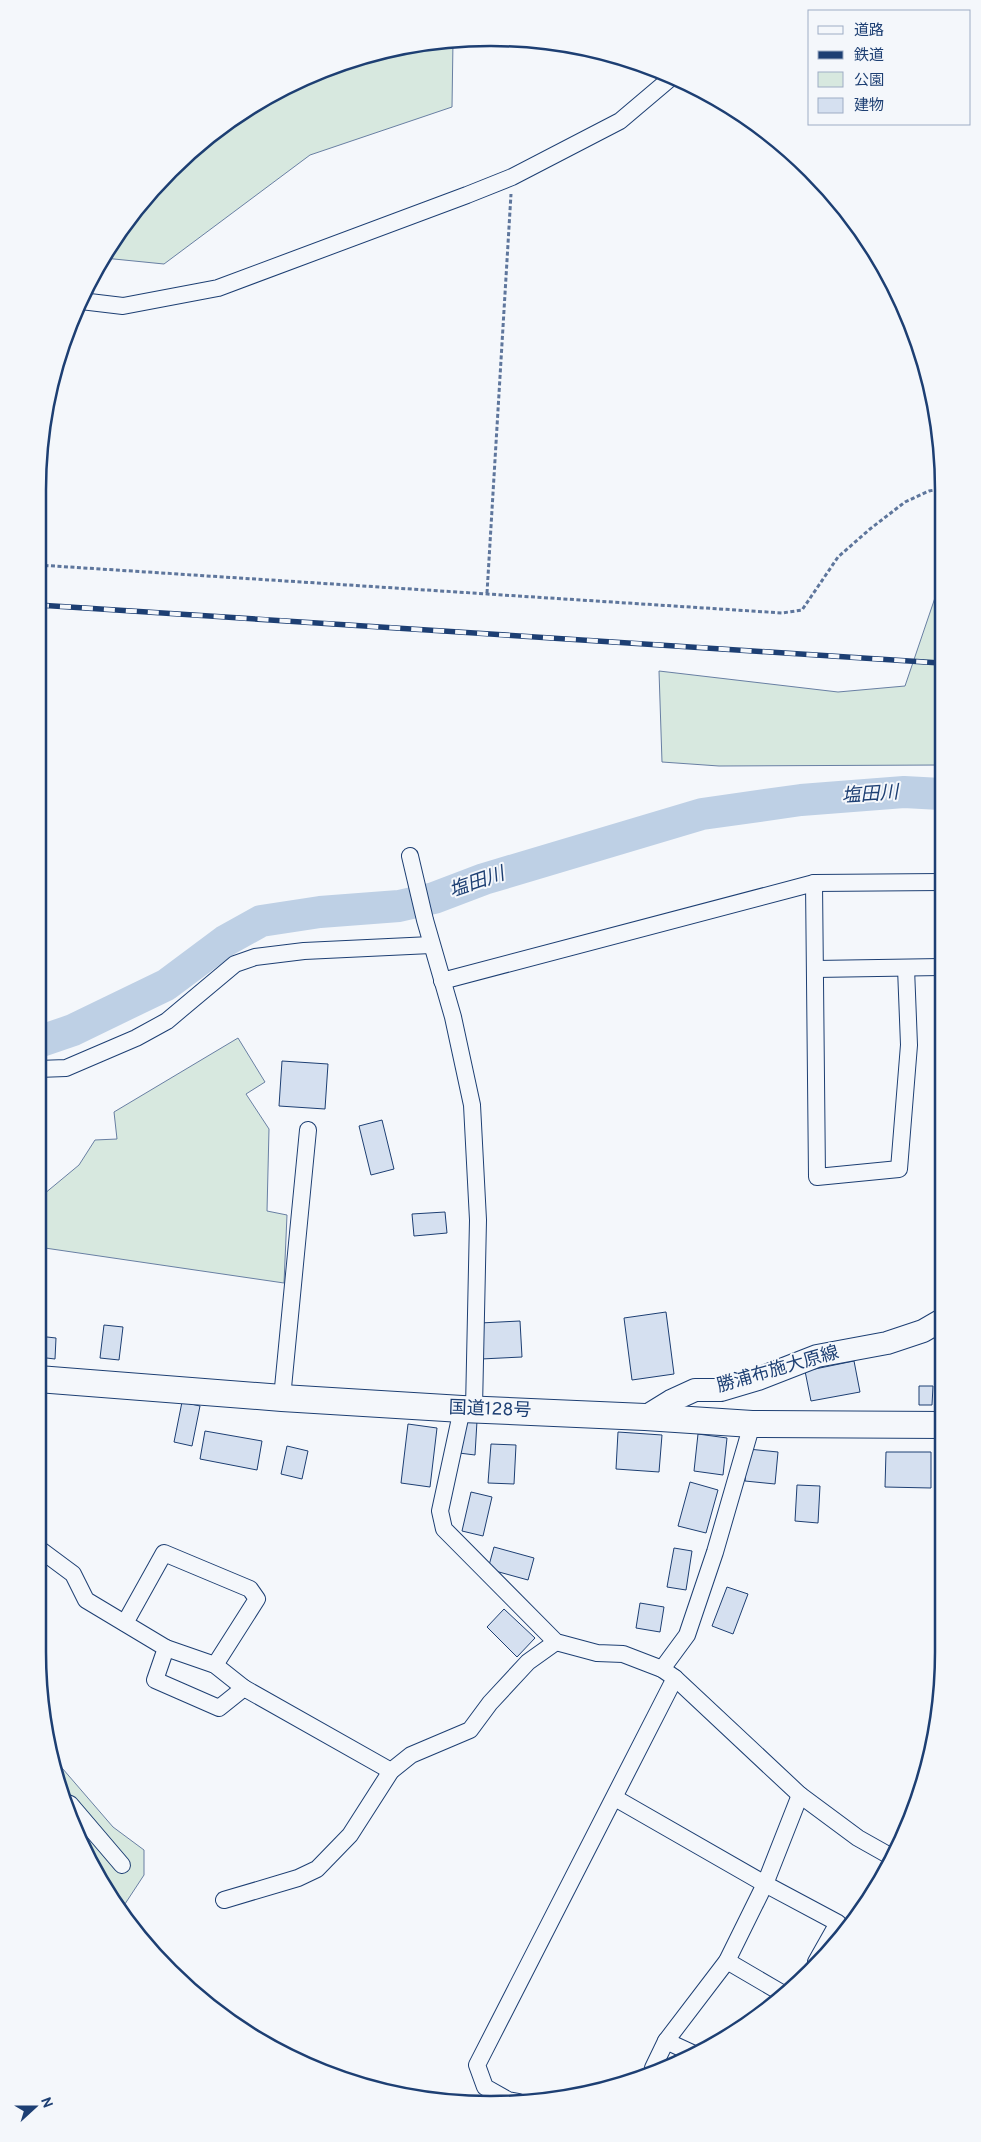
<svg xmlns="http://www.w3.org/2000/svg" width="981" height="2142" viewBox="0 0 981 2142" font-family="Overpass,'Noto Sans JP',sans-serif">
	<style>
		.green { fill: #d7e8df; stroke: #687fa3 }
		.lines { fill: none; stroke-linecap: round; stroke-linejoin: round }
		.river { stroke: #bed0e5; stroke-width: 32 }
		.building { fill: #d5e0f0; stroke: #1d3f73 }
		.minor-casing { stroke: #1d3f73; stroke-width: 18 }
		.secondary-casing { stroke: #1d3f73; stroke-width: 24 }
		.trunk-casing { stroke: #1d3f73; stroke-width: 28 }
		.path { stroke: #5e769c; stroke-width: 3; stroke-dasharray: 4 2.5; stroke-linecap: butt }
		.minor { stroke: #f4f7fb; stroke-width: 16 }
		.secondary { stroke: #f4f7fb; stroke-width: 22 }
		.trunk { stroke: #f4f7fb; stroke-width: 26 }
		.rail-casing { stroke: #1d3f73; stroke-width: 5.5 }
		.rail { stroke: #f4f7fb; stroke-width: 4; stroke-dasharray: 11; stroke-linecap: butt }
		.labels { text-anchor: middle; dominant-baseline: central; stroke-width: 4; stroke-linejoin: round; paint-order: stroke }
		.street-label { font-size: 18px; fill: #1d3f73; stroke: #f4f7fb }
		.water-label { font-size: 19px; font-style: italic; fill: #1d3f73; stroke: #f4f7fb }
		.rim { fill: none; stroke: #1d3f73; stroke-width: 2.5 }
	</style>
	<rect width="100%" height="100%" fill="#f4f7fb"/>
	<!-- green -->
	<g class="green">
		<polygon points="453,41 452,107 310,155 164,264 104,258 114,239 170,170 239,114 317,72 402,46"/>
		<polygon points="940,583 941,765 719,766 662,762 659,671 838,692 905,686"/>
		<polygon points="238,1038 265,1082 246,1094 269,1129 267,1211 287,1215 284,1283 38,1247 38,1199 79,1165 95,1140 117,1139 114,1112"/>
		<polygon points="56,1761 113,1827 144,1850 144,1875 121,1910 98,1878 62,1797"/>
	</g>
	<g class="lines">
		<!-- river -->
		<polyline class="river" points="38,1042 73,1030 166,985 225,941 261,921 320,912 399,906 434,898 484,879 702,814 801,800 904,792 941,794"/>
	</g>
	<!-- building -->
	<g class="building">
		<polygon points="282,1061 328,1064 325,1109 279,1106"/>
		<polygon points="382,1120 394,1169 371,1175 359,1126"/>
		<polygon points="445,1212 447,1233 414,1236 412,1214"/>
		<polygon points="666,1312 674,1374 632,1380 624,1318"/>
		<polygon points="520,1321 522,1357 481,1359 480,1323"/>
		<polygon points="104,1325 123,1327 119,1360 100,1358"/>
		<polygon points="38,1336 56,1338 55,1359 38,1357"/>
		<polygon points="854,1361 860,1392 811,1401 805,1371"/>
		<polygon points="943,1369 943,1394 937,1393"/>
		<polygon points="919,1386 933,1386 932,1405 919,1405"/>
		<polygon points="182,1402 200,1406 192,1446 174,1442"/>
		<polygon points="461,1420 477,1421 475,1455 459,1453"/>
		<polygon points="408,1424 437,1428 430,1487 401,1483"/>
		<polygon points="205,1431 262,1441 257,1470 200,1459"/>
		<polygon points="618,1432 662,1435 659,1472 616,1469"/>
		<polygon points="698,1434 727,1438 723,1475 694,1471"/>
		<polygon points="491,1444 516,1445 514,1484 488,1483"/>
		<polygon points="287,1446 308,1451 302,1479 281,1474"/>
		<polygon points="748,1449 778,1452 775,1484 745,1481"/>
		<polygon points="886,1452 931,1452 931,1488 885,1487"/>
		<polygon points="690,1482 718,1490 706,1533 678,1526"/>
		<polygon points="797,1485 820,1486 818,1523 795,1521"/>
		<polygon points="471,1492 492,1497 483,1536 462,1531"/>
		<polygon points="494,1547 534,1558 528,1580 488,1569"/>
		<polygon points="674,1548 692,1551 686,1590 667,1587"/>
		<polygon points="727,1587 748,1594 733,1634 712,1626"/>
		<polygon points="640,1603 664,1607 660,1632 636,1628"/>
		<polygon points="504,1609 535,1638 517,1657 487,1627"/>
	</g>
	<g class="lines">
		<defs>
			<g id="minor">
				<polyline points="81,301 123,306 218,288 467,195 512,177 620,121 672,77"/>
				<polyline points="410,856 425,920 453,1017 472,1105 478,1220 474,1408"/>
				<polyline points="814,883 817,1177 899,1169 909,1045 906,968"/>
				<polyline points="815,969 941,967"/>
				<polyline points="442,981 814,883 941,882"/>
				<polyline points="38,1069 66,1068 136,1038 167,1021 235,964 255,957 304,951 431,945"/>
				<polyline points="282,1398 308,1130"/>
				<polyline points="462,1409 440,1511 444,1529 556,1642 597,1653 623,1654 662,1669 675,1678 800,1795 858,1838 890,1856"/>
				<polyline points="38,1548 73,1574 86,1600 166,1648 155,1680 219,1708 244,1688 391,1771"/>
				<polyline points="125,1623 164,1553 250,1589 257,1599 215,1665"/>
				<polyline points="166,1648 215,1665 244,1688"/>
				<polyline points="662,1669 687,1635 715,1552 752,1424"/>
				<polyline points="615,1798 765,1884 838,1923 816,1962"/>
				<polyline points="63,1801 70,1804 122,1865"/>
				<polyline points="224,1900 298,1878 317,1869 350,1835 391,1771 411,1755 470,1730 490,1703 528,1662 556,1642"/>
				<polyline points="727,1961 780,1992"/>
				<polyline points="666,2041 692,2053"/>
				<polyline points="653,2068 666,2041 727,1961 765,1884 800,1795"/>
				<polyline points="519,2102 508,2100 485,2087 477,2065 675,1678"/>
			</g>
			<polyline id="secondary" points="645,1417 671,1401 695,1390 721,1390 758,1379 817,1356 887,1343 923,1331 942,1320"/>
			<polyline id="trunk" points="38,1379 282,1398 462,1409 645,1417 752,1424 943,1425"/>
		</defs>
		<!-- minor casing -->
		<use href="#minor" class="minor-casing"/>
		<!-- secondary casing -->
		<use href="#secondary" class="secondary-casing"/>
		<!-- trunk casing -->
		<use href="#trunk" class="trunk-casing"/>
		<!-- path -->
		<g class="path">
			<polyline points="38,565 782,613 802,610 838,557 870,529 905,502 929,491 940,489"/>
			<polyline points="487,593 511,194"/>
		</g>
		<!-- minor -->
		<use href="#minor" class="minor"/>
		<!-- secondary -->
		<use href="#secondary" class="secondary"/>
		<!-- trunk -->
		<use href="#trunk" class="trunk"/>
		<defs>
			<polyline id="rail" points="38,605 940,663"/>
		</defs>
		<!-- rail casing -->
		<use href="#rail" class="rail-casing"/>
		<!-- rail -->
		<use href="#rail" class="rail"/>
	</g>
	<g class="labels">
		<!-- street labels -->
		<g class="street-label">
			<text transform="translate(778 1370) rotate(-16)">勝浦布施大原線</text>
			<text transform="translate(490 1410) rotate(2)">国道128号</text>
		</g>
		<!-- water labels -->
		<g class="water-label">
			<text transform="translate(870 795) rotate(-4)">塩田川</text>
			<text transform="translate(477 883) rotate(-19)">塩田川</text>
		</g>
	</g>
	<!-- crop -->
	<path d="M0 0H981V2142H0ZM490 46H491A444 444 0 0 1 935 490V1652A444 444 0 0 1 491 2096H490A444 444 0 0 1 46 1652V490A444 444 0 0 1 490 46Z" fill="#f4f7fb" fill-rule="evenodd"/>
	<path class="rim" d="M490 46H491A444 444 0 0 1 935 490V1652A444 444 0 0 1 491 2096H490A444 444 0 0 1 46 1652V490A444 444 0 0 1 490 46Z"/>
	<!-- legend -->
	<rect x="808" y="10" width="162" height="115" fill="#f4f7fb" stroke="#9eadc5"/>
	<rect x="818" y="26" width="25" height="8" fill="#f4f7fb" stroke="#9eadc5"/>
	<text x="854" y="35" font-size="15" fill="#1d3f73">道路</text>
	<rect x="818" y="51" width="25" height="8" fill="#1d3f73" stroke="#9eadc5"/>
	<text x="854" y="60" font-size="15" fill="#1d3f73">鉄道</text>
	<rect x="818" y="72" width="25" height="15" fill="#d7e8df" stroke="#9eadc5"/>
	<text x="854" y="85" font-size="15" fill="#1d3f73">公園</text>
	<rect x="818" y="98" width="25" height="15" fill="#d5e0f0" stroke="#9eadc5"/>
	<text x="854" y="110" font-size="15" fill="#1d3f73">建物</text>
	<!-- north arrow -->
	<g transform="translate(35 2107) rotate(69)" stroke="#f4f7fb" stroke-width="4" paint-order="stroke">
	<path d="M0-4L9 19L0 12L-9 19Z" fill="#1d3f73"/>
	<text y="-8" font-size="14" font-weight="bold" text-anchor="middle" fill="#1d3f73">N</text>
	</g>
</svg>
